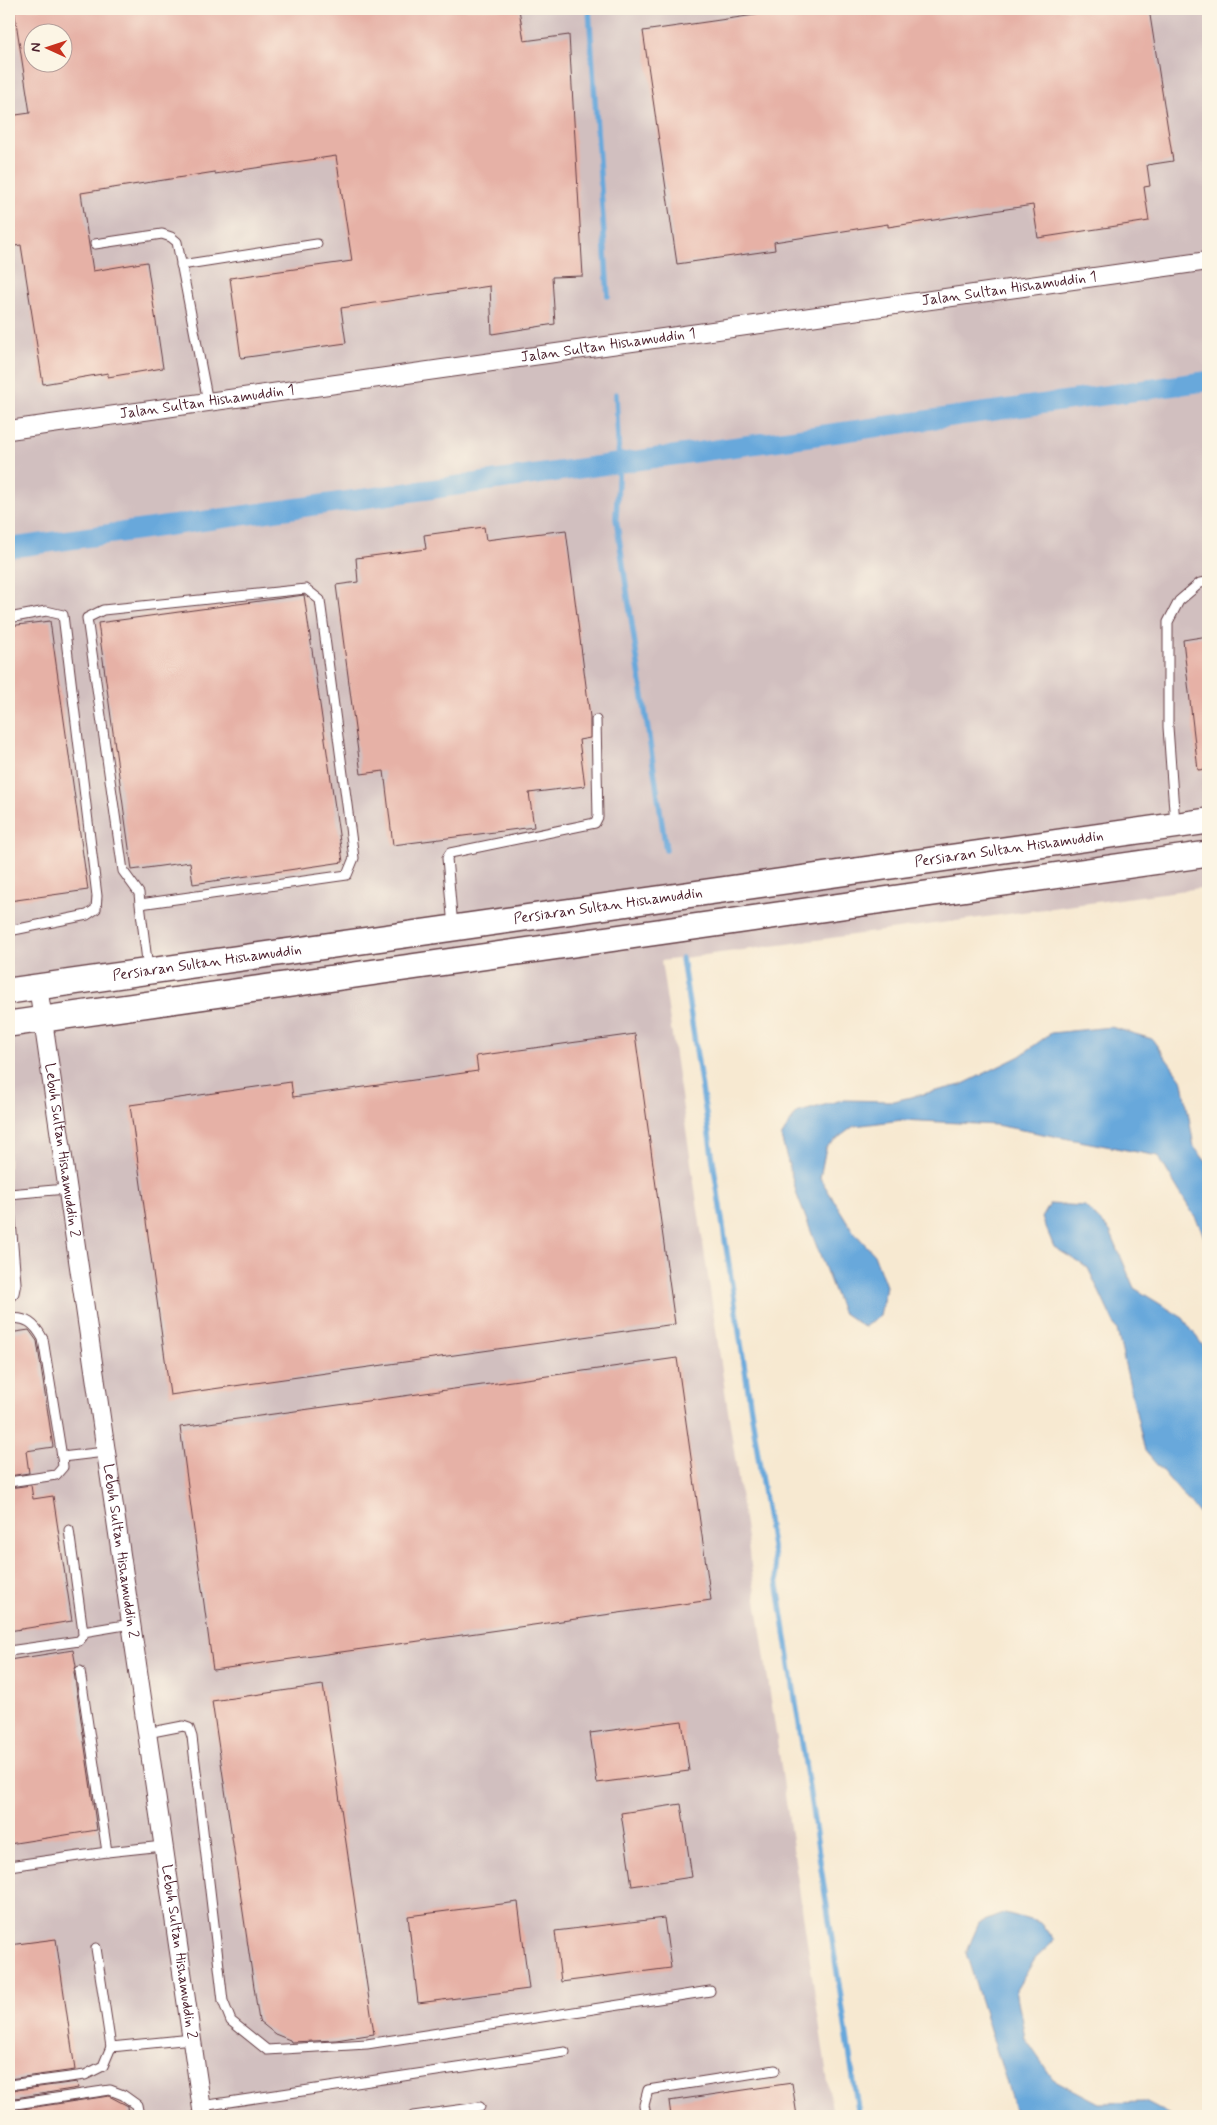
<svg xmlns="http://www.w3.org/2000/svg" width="1217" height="2125" viewBox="0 0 1217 2125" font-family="Mynerve,sans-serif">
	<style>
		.industrial { fill: #d1bfbf; fill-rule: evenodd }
		.water { fill: #68a8db; stroke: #596483 }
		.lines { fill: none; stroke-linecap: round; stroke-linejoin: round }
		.stream { stroke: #68a8db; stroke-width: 5.5 }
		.canal { stroke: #68a8db; stroke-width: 20 }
		.building { fill: #e6b1a6; fill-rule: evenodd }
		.lane-casing { stroke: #643d44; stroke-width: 11 }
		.street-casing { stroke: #643d44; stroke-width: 20 }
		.secondary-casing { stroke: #643d44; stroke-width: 28 }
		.lane { stroke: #fff; stroke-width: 9 }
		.street { stroke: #fff; stroke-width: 18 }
		.secondary { stroke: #fff; stroke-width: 25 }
		.labels { text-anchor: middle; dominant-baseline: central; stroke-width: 4.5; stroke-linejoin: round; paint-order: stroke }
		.street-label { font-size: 15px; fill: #4a1f2b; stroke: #fcf5e5 }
	</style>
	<rect width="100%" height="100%" fill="#fcf5e5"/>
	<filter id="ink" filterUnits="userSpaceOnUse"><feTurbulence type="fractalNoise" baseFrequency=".02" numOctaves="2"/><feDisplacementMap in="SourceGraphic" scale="10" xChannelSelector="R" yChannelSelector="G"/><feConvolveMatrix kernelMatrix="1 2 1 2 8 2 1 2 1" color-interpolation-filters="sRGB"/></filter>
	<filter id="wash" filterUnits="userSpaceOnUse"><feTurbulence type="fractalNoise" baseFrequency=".0096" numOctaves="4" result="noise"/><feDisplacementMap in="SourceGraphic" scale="20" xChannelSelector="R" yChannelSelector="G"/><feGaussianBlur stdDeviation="1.12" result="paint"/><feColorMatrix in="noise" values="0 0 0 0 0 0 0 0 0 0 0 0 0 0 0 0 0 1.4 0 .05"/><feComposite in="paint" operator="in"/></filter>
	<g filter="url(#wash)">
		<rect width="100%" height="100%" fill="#f7e9d1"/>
		<!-- industrial -->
		<path class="industrial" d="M 9,9 L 1208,9 L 1208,887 L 661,961 L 833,2116 L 9,2116 ZM 32,32 L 62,32 L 62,62 L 32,62 Z"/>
		<!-- water -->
		<g class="water">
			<polygon points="1111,1027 1152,1039 1183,1082 1194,1147 1208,1164 1208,1248 1200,1226 1158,1156 996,1125 902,1120 854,1126 826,1147 820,1178 853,1231 874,1254 886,1286 880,1316 864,1327 842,1312 797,1195 781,1137 796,1113 842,1100 894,1101 961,1085 1020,1056 1051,1033"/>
			<polygon points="1050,1204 1085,1206 1110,1231 1134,1288 1183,1318 1208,1353 1208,1524 1145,1451 1117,1330 1088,1268 1054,1247 1042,1218"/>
			<polygon points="1005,1913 1041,1923 1054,1941 1035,1959 1016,1990 1025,2038 1053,2079 1099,2103 1145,2102 1172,2116 1017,2116 966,1953 979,1923"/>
		</g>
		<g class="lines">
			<!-- stream -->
			<g class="stream">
				<polyline points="589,9 608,296"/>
				<polyline points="616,394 619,463 616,518 666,850"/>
				<polyline points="682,958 859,2116"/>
			</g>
			<!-- canal -->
			<polyline class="canal" points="9,548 1208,381"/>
		</g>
		<g id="blocks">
			<!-- building -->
			<g class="building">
				<path d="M 14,9 L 519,9 L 524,41 L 569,35 L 583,276 L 552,277 L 555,324 L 492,334 L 490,286 L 341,308 L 346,343 L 241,358 L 230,278 L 352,261 L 336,156 L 215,174 L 215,172 L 81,193 L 93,271 L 147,262 L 163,368 L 108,377 L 108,373 L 43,384 L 21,245 L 9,247 L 9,116 L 30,113 ZM 32,32 L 62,32 L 62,62 L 32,62 Z"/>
				<polygon points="797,9 1149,9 1173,161 1147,165 1150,186 1144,187 1149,221 1038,238 1033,205 888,227 888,224 774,242 775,250 677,264 643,31"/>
				<polygon points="484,527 486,540 566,530 590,717 590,738 579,740 585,786 529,793 534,827 393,845 384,771 361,774 336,585 358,582 356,558 426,549 424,535"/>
				<polygon points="304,595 343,862 193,884 190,862 132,870 98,623"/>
				<polygon points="50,621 88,890 9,901 9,626"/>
				<polygon points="1208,636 1208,769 1198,770 1183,640"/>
				<polygon points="635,1034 675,1324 170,1395 130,1105 291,1082 293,1097 478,1071 476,1056"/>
				<polygon points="29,1330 37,1341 53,1447 26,1451 29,1473 9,1476 9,1333"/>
				<polygon points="677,1358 711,1600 213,1670 180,1427"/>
				<polygon points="31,1485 33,1499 53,1496 72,1621 9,1631 9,1488"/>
				<polygon points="73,1650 76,1666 74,1672 97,1830 9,1844 9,1660"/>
				<polygon points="323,1685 374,2034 336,2040 291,2042 290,2040 275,2034 259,2021 212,1701"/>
				<polygon points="682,1721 689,1771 597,1783 590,1733"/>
				<polygon points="681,1804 692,1877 632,1886 621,1813"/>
				<polygon points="518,1902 529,1989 418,2003 408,1916"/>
				<polygon points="664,1918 671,1968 561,1982 555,1931"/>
				<polygon points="56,1939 75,2070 9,2079 9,1945"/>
				<polygon points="77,2082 78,2088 9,2099 9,2091"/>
				<polygon points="792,2083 797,2116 671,2116 669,2101"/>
				<polygon points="109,2096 128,2106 129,2116 9,2116 9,2111"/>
			</g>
		</g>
	</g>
	<g filter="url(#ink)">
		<use href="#blocks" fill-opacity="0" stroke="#643d44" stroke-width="1"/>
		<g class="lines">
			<defs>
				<g id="lane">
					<polyline points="95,244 162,234 171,237 177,242 208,402"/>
					<polyline points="181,265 317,244"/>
					<polyline points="9,618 46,611 63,615 97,896 96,909 87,915 9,931"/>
					<polyline points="1175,824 1168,727 1168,622 1179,601 1200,583 1208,582"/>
					<polyline points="140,904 347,875 354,858 320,600 306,589 103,610 87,618 123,871 139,893 140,904 148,969"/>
					<polyline points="453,927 447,858 450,853 595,823 598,817 596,720"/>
					<polyline points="9,1194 66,1189"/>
					<polyline points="9,1298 14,1293 16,1283 9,1196"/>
					<path d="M 9,1319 C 26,1316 35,1324 43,1339 L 62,1457 L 105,1452"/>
					<polyline points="9,1482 56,1475 63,1467 62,1457"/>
					<polyline points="69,1530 83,1632"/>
					<polyline points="9,1651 79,1641 83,1636 83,1632 131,1624"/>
					<polyline points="80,1671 107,1852 163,1846"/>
					<polyline points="147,1733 183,1726 189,1728 192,1737 223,2001 231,2021 267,2050 367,2044 710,1991"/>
					<polyline points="9,1866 107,1852"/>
					<polyline points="96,1948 111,2047 192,2039"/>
					<polyline points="9,2085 85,2075 103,2066 111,2047"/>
					<polyline points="9,2105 110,2090 123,2095 137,2105 139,2116"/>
					<polyline points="202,2106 565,2052"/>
					<polyline points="413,2116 480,2107"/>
					<polyline points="646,2116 644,2105 648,2090 775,2070"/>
				</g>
				<g id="street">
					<path id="s1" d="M 9,430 L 1208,261"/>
					<path id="s2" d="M 38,986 L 203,2116"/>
				</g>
				<g id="secondary">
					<path id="s3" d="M 9,991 L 1208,821"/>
					<polyline points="9,1024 1208,854"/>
				</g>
			</defs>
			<!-- lane casing -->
			<use href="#lane" class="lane-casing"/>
			<!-- street casing -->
			<use href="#street" class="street-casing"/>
			<!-- secondary casing -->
			<use href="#secondary" class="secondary-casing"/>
			<!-- lane -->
			<use href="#lane" class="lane"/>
			<!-- street -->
			<use href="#street" class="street"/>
			<!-- secondary -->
			<use href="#secondary" class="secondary"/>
		</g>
	</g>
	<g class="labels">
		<!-- street labels -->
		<g class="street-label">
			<text stroke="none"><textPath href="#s1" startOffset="1010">Jalan Sultan Hishamuddin 1</textPath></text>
			<text stroke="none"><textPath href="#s1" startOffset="605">Jalan Sultan Hishamuddin 1</textPath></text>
			<text stroke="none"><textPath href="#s1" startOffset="200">Jalan Sultan Hishamuddin 1</textPath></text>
			<text stroke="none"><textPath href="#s3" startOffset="1010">Persiaran Sultan Hishamuddin</textPath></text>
			<text stroke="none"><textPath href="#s3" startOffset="605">Persiaran Sultan Hishamuddin</textPath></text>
			<text stroke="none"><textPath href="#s3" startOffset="200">Persiaran Sultan Hishamuddin</textPath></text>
			<text stroke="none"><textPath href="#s2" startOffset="166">Lebuh Sultan Hishamuddin 2</textPath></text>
			<text stroke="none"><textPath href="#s2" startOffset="571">Lebuh Sultan Hishamuddin 2</textPath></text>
			<text stroke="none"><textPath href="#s2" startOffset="976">Lebuh Sultan Hishamuddin 2</textPath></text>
		</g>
	</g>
	<!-- margin -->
	<rect width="1217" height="2125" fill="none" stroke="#fcf5e5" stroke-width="30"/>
	<!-- north arrow -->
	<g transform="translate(48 48) rotate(273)"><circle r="24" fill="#fcf5e5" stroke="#b59f9b"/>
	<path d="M0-4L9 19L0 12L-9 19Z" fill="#c8321e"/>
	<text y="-8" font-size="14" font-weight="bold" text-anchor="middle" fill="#4a1f2b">N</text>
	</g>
</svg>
